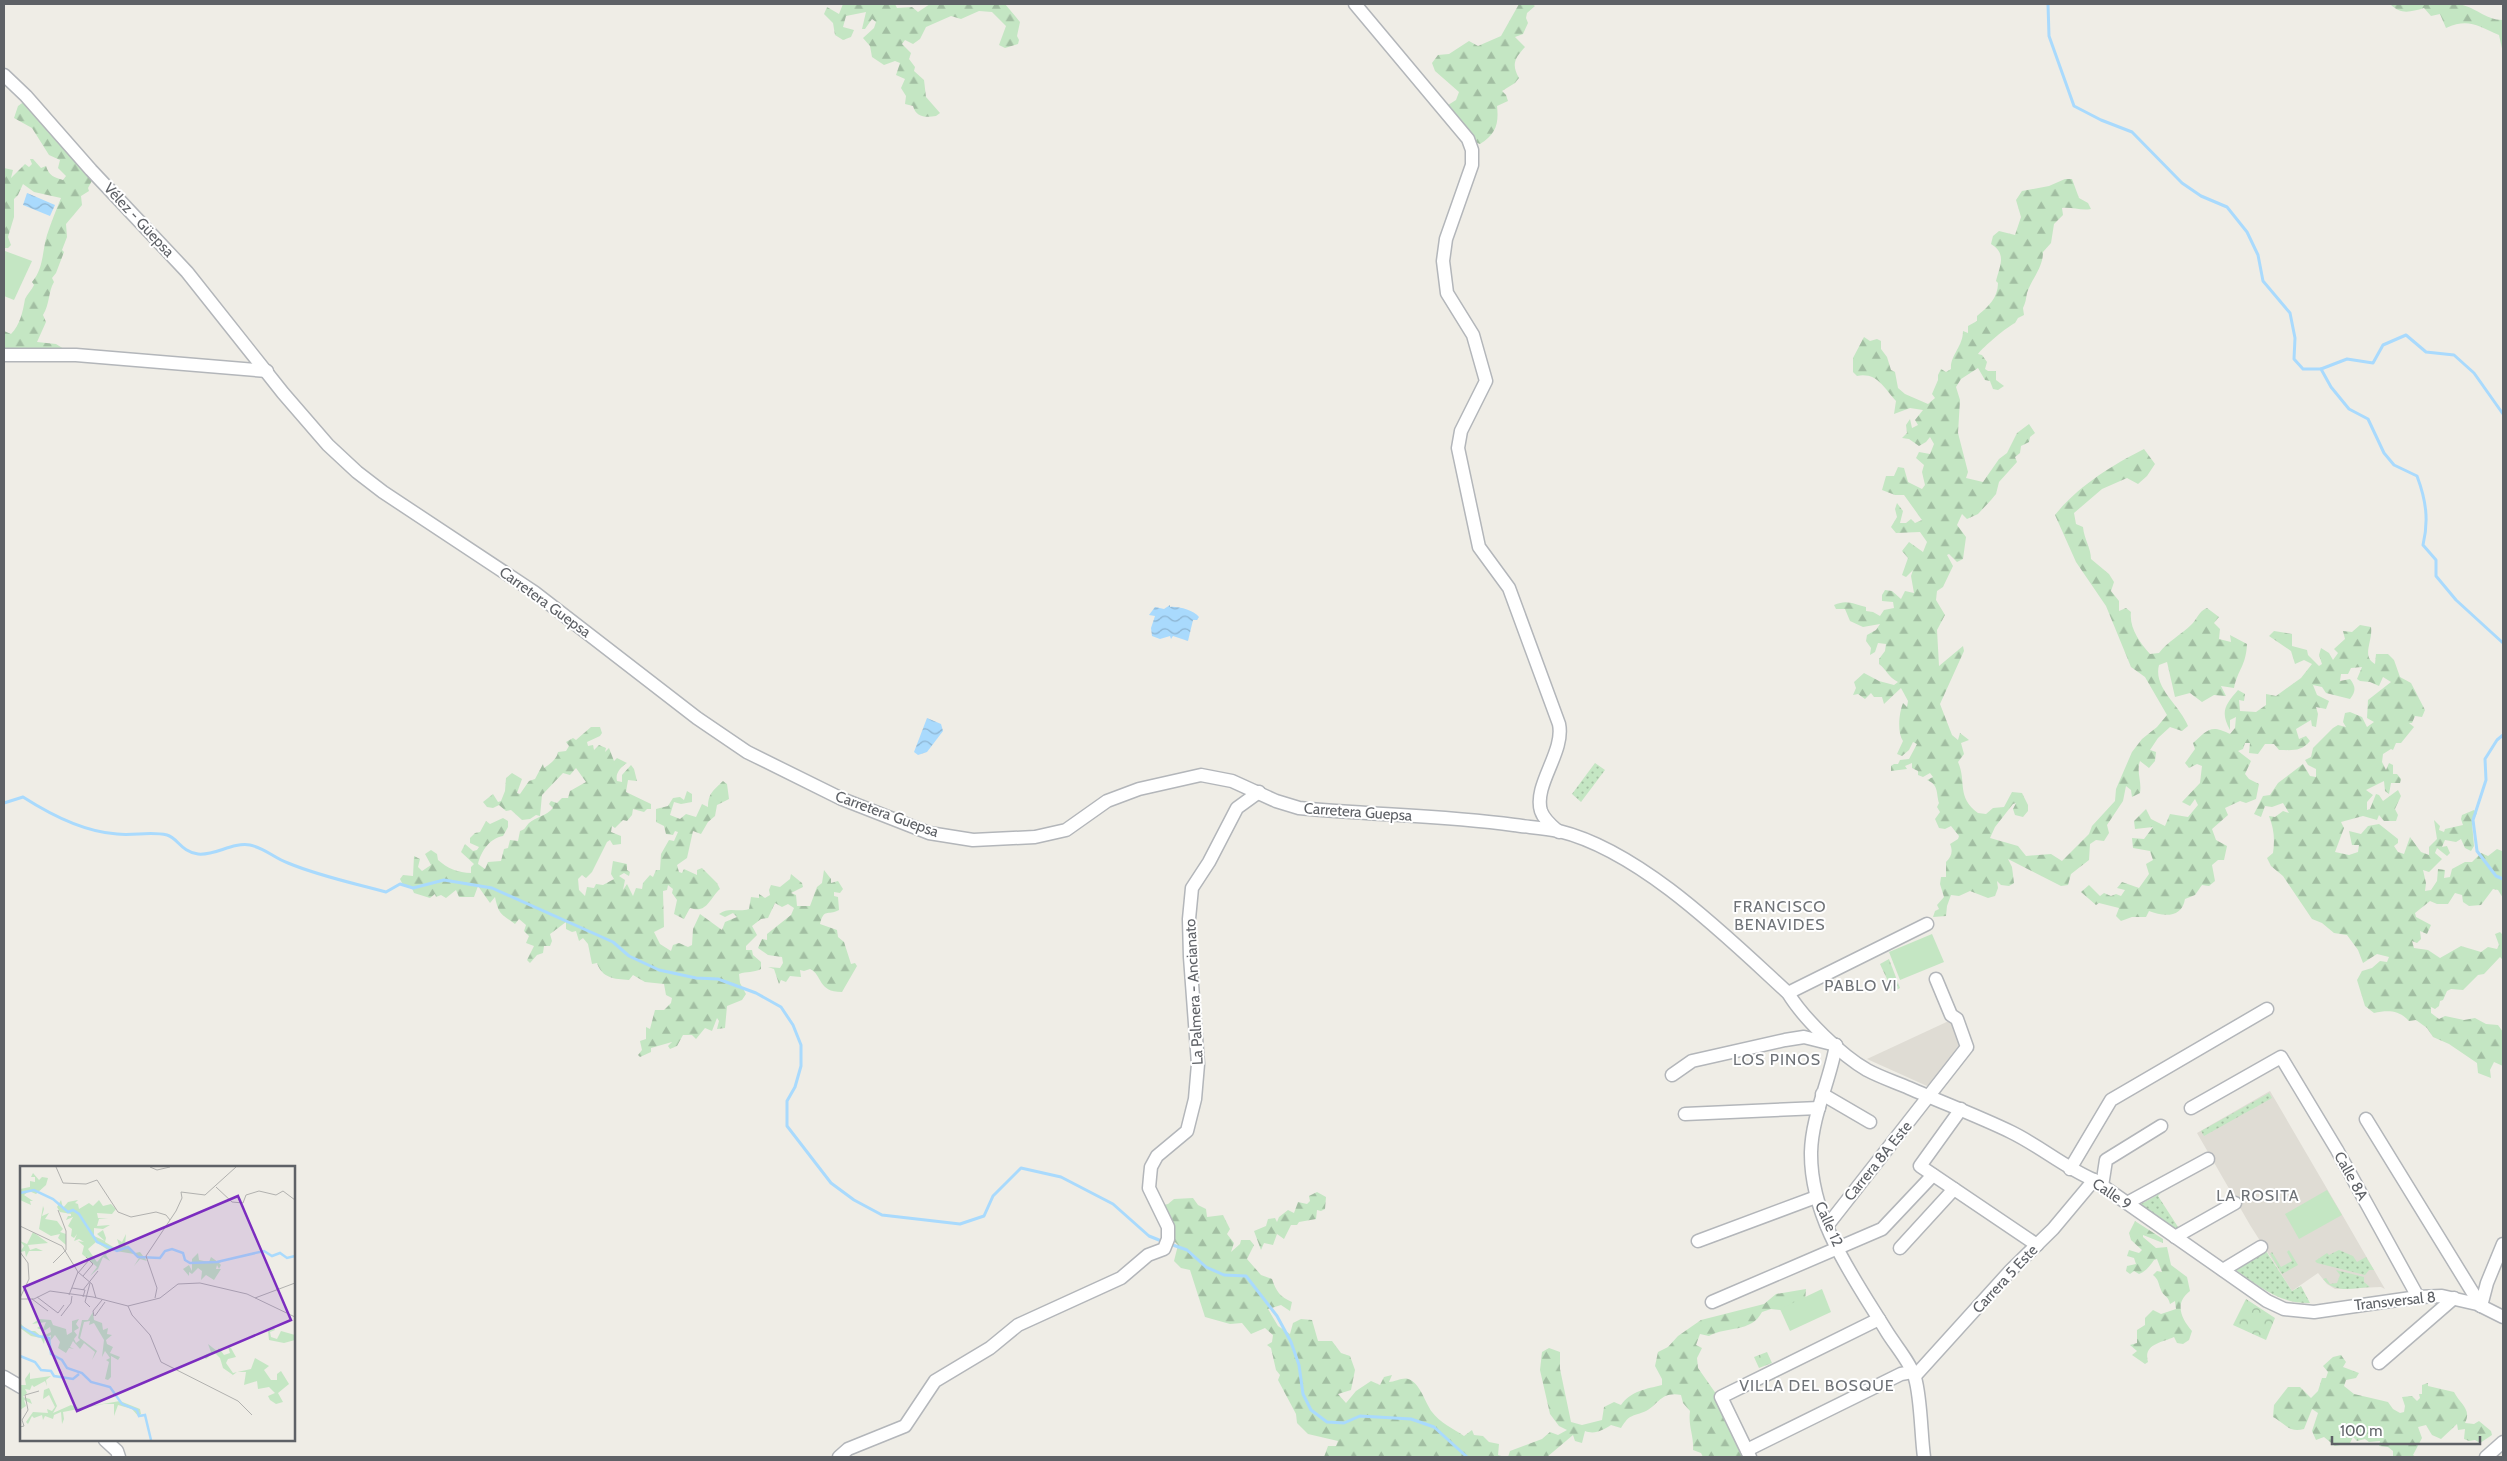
<svg xmlns="http://www.w3.org/2000/svg" width="2507" height="1461" viewBox="0 0 2507 1461" font-family="Cabin,sans-serif">
	<style>
		.education { fill: #dfdcd4 }
		.grass { fill: url(#grass-dots) }
		.forest { fill: url(#forest-firs) }
		.park { fill: url(#park-crowns) }
		.pitch { fill: #c4e6c3 }
		.water { fill: url(#water-waves) }
		.lines { fill: none; stroke-linecap: round; stroke-linejoin: round }
		.stream { stroke: #a9dafd; stroke-width: 3 }
		.minor-casing { stroke: #b3b6ba; stroke-width: 15 }
		.minor { stroke: #fff; stroke-width: 12 }
		.labels { text-anchor: middle; dominant-baseline: central; stroke-width: 4; stroke-linejoin: round; paint-order: stroke }
		.street-label { font-size: 15px; fill: #5e6166; stroke: #fff }
		.neighbourhood-label { font-size: 16px; letter-spacing: 1px; fill: #6f7378; stroke: #fff }
		.inset-river { fill: none; stroke: #a9dafd; stroke-width: 2.5 }
		.inset-road { fill: none; stroke: #b1b1af; stroke-width: 1 }
		.view { fill: #7b2cbf; fill-opacity: 0.15; stroke: #7b2cbf; stroke-width: 2.5 }
		.inset-edge { fill: none; stroke: #5e6166; stroke-width: 2.5 }
	</style>
	<defs>
		<pattern id="grass-dots" width="8" height="8" patternUnits="userSpaceOnUse" patternTransform="scale(1.25)"><rect width="8" height="8" fill="#c4e6c3"/><path d="M2 2h.1M6 6h.1" fill="none" stroke="#a2bea2" stroke-width="1.8" stroke-linecap="round"/></pattern>
		<pattern id="forest-firs" width="22" height="20" patternUnits="userSpaceOnUse" patternTransform="scale(1.25)"><rect width="22" height="20" fill="#c4e6c3"/><path d="M5 1l3.5 6h-7zM16 11l3.5 6h-7z" fill="#a2bea2"/></pattern>
		<pattern id="park-crowns" width="20" height="18" patternUnits="userSpaceOnUse" patternTransform="scale(1.25)"><rect width="20" height="18" fill="#c4e6c3"/><path d="M2 6a3 3 0 1 1 6 0M12 15a3 3 0 1 1 6 0" fill="none" stroke="#a2bea2"/></pattern>
		<pattern id="water-waves" width="16" height="10" patternUnits="userSpaceOnUse" patternTransform="scale(1.25)"><rect width="16" height="10" fill="#a9dafd"/><path d="M0 5q4-4 8 0t8 0" fill="none" stroke="#8db4d1"/></pattern>
	</defs>
	<rect width="100%" height="100%" fill="#efede6"/>
	<!-- education -->
	<g class="education">
		<polygon points="1953,1019 1961,1048 1927,1086 1867,1059"/>
		<polygon points="2270,1091 2340,1211 2385,1289 2381,1287 2335,1289 2327,1284 2318,1273 2292,1291 2250,1225 2197,1133"/>
	</g>
	<!-- grass -->
	<g class="grass">
		<polygon points="1595,763 1605,770 1581,802 1572,794"/>
		<polygon points="2269,1093 2272,1098 2204,1136 2201,1131"/>
		<polygon points="2161,1193 2158,1196 2178,1227 2181,1228 2176,1230 2139,1205"/>
		<polygon points="2289,1250 2298,1265 2282,1274 2270,1254 2272,1252 2281,1267 2292,1261 2287,1252"/>
		<polygon points="2339,1250 2353,1256 2357,1262 2366,1257 2374,1270 2369,1270 2365,1275 2317,1263 2315,1261 2327,1253 2329,1255"/>
		<path d="M 2266,1251 L 2292,1291 L 2301,1286 L 2310,1303 C 2279,1304 2259,1286 2234,1269 Z"/>
		<path d="M 2336,1270 L 2364,1277 L 2364,1282 L 2370,1287 C 2354,1288 2335,1294 2323,1279 L 2326,1278 L 2330,1284 L 2337,1283 L 2340,1275 Z"/>
	</g>
	<!-- forest -->
	<g class="forest">
		<path d="M 843,4 L 895,4 L 897,8 L 912,7 L 918,12 L 930,4 L 1005,4 L 1020,22 L 1017,36 L 1019,40 L 1018,44 L 1005,48 L 999,45 L 1006,26 L 992,12 L 979,11 L 961,19 L 951,16 L 926,27 L 920,39 L 913,44 L 905,40 L 902,44 L 911,53 L 909,59 L 915,67 L 914,71 L 924,80 L 926,97 L 940,113 L 936,116 C 925,118 916,117 913,106 L 905,104 L 906,96 L 901,88 L 905,79 L 896,75 L 900,63 L 895,61 L 884,65 L 872,57 L 870,46 L 863,38 L 874,28 L 876,22 L 872,19 L 865,29 L 862,29 L 866,12 L 846,16 L 843,27 L 854,30 L 851,37 L 843,40 L 835,35 L 833,23 L 824,14 L 827,7 L 839,14 Z"/>
		<path d="M 1519,4 L 1532,4 L 1535,6 L 1527,13 L 1526,18 L 1528,23 L 1523,34 L 1515,37 L 1525,47 C 1515,58 1511,64 1519,78 L 1515,83 L 1502,91 L 1506,95 L 1508,101 L 1497,106 C 1499,124 1496,134 1480,144 L 1472,141 L 1448,105 L 1456,100 L 1459,92 L 1435,71 L 1432,63 L 1438,55 L 1449,54 L 1469,41 L 1478,46 L 1501,36 Z"/>
		<path d="M 2390,4 C 2412,4 2435,1 2457,4 C 2475,6 2485,20 2503,20 L 2503,53 L 2499,35 C 2477,26 2469,18 2446,28 L 2440,14 L 2431,16 L 2424,8 C 2410,12 2401,15 2390,4 Z"/>
		<path d="M 25,101 L 51,131 L 54,138 L 94,177 L 88,188 L 89,191 L 81,196 L 82,205 L 66,224 L 67,237 L 62,250 L 64,252 L 56,273 L 52,278 L 54,282 C 48,292 50,304 43,315 L 46,322 L 37,342 L 56,344 L 64,349 L 46,350 L 35,348 L 4,355 L 4,331 L 11,334 C 20,325 23,311 25,299 C 27,294 32,290 34,285 L 32,282 C 44,268 42,251 47,235 C 51,223 56,210 61,198 L 34,192 L 23,184 L 18,195 L 14,199 L 14,217 L 8,237 L 11,245 L 8,248 L 4,248 L 4,168 L 13,170 L 11,178 L 25,164 L 29,167 L 32,164 L 30,159 L 33,159 L 41,168 L 46,166 C 49,176 54,177 63,180 L 66,176 L 58,168 L 60,160 L 49,155 L 32,128 L 14,118 L 18,106 Z"/>
		<path d="M 2065,179 L 2072,179 L 2079,198 L 2088,203 L 2091,209 C 2081,211 2073,207 2062,208 L 2063,215 L 2054,224 L 2051,243 L 2043,252 C 2043,268 2032,278 2027,293 C 2026,298 2026,302 2023,308 L 2024,315 L 2018,318 L 2015,323 C 2008,326 1983,347 1978,354 L 1982,355 L 1987,362 L 1985,369 L 1988,371 L 1996,371 L 1996,380 L 2004,386 L 1998,390 L 1993,389 L 1990,381 L 1985,380 L 1978,368 L 1961,379 L 1956,387 L 1960,400 L 1958,433 L 1968,472 L 1966,478 L 1983,482 L 1999,459 L 2007,453 L 2017,433 L 2029,424 L 2035,433 L 2030,437 L 2029,442 L 2021,446 L 2020,453 L 2015,457 L 2017,462 L 1999,482 L 1996,494 L 1991,500 L 1978,514 L 1967,519 L 1962,514 L 1957,525 L 1966,537 L 1963,559 L 1957,562 L 1949,554 L 1947,555 L 1953,566 L 1943,587 L 1937,591 L 1936,600 L 1945,615 L 1937,630 L 1939,666 L 1963,646 L 1964,651 L 1940,704 L 1952,735 L 1958,740 L 1960,733 L 1969,740 L 1961,743 L 1964,754 L 1958,762 C 1967,782 1956,797 1978,813 L 1986,814 L 1993,808 L 2004,807 L 2012,792 L 2022,793 L 2028,805 L 2028,811 L 2023,817 L 2015,815 L 2013,809 L 2016,803 L 2013,804 L 1995,827 L 1990,838 L 2018,846 L 2026,856 L 2051,854 L 2062,861 L 2089,834 L 2092,826 L 2115,801 L 2116,789 L 2132,752 L 2142,739 L 2157,727 L 2167,715 L 2145,677 L 2131,667 L 2106,606 L 2076,562 L 2055,515 C 2077,487 2112,465 2144,449 L 2155,464 L 2147,476 L 2138,484 L 2127,478 L 2102,489 L 2074,513 L 2076,524 L 2083,527 C 2084,539 2091,548 2091,559 L 2109,574 L 2114,582 L 2111,591 L 2119,601 L 2119,611 L 2126,608 L 2131,612 C 2129,628 2140,643 2150,654 L 2159,653 C 2168,641 2181,635 2192,624 C 2198,618 2198,612 2207,608 L 2219,617 L 2214,623 L 2220,629 L 2219,639 L 2231,642 L 2230,635 L 2247,644 C 2246,666 2238,669 2234,688 L 2221,686 L 2226,696 L 2214,695 L 2202,702 L 2190,693 L 2175,697 L 2167,662 L 2159,665 C 2153,688 2180,705 2188,726 L 2182,731 L 2170,727 L 2158,738 L 2150,750 L 2156,752 L 2155,761 L 2149,768 L 2140,761 C 2136,772 2142,781 2140,793 L 2132,797 L 2131,790 L 2126,786 L 2123,801 L 2107,825 L 2109,833 L 2104,841 L 2096,840 L 2090,844 L 2089,860 L 2071,874 L 2068,885 L 2061,886 L 2008,859 L 2012,867 L 2014,883 L 2009,886 L 2001,885 L 1997,881 L 1998,888 L 1995,896 L 1988,898 L 1970,891 L 1959,896 L 1951,895 L 1947,906 L 1946,916 L 1933,917 L 1935,911 L 1939,909 L 1937,905 L 1944,897 L 1940,884 L 1941,877 L 1946,877 L 1946,862 C 1952,856 1953,851 1950,844 L 1958,839 L 1959,836 L 1951,826 L 1945,829 L 1939,828 L 1935,819 L 1940,812 L 1937,807 L 1939,803 C 1936,793 1939,785 1927,780 L 1933,777 L 1930,773 L 1923,777 L 1918,775 L 1918,771 L 1912,768 L 1912,763 L 1905,766 L 1907,769 L 1891,771 L 1891,766 L 1894,764 L 1898,764 L 1900,760 L 1909,759 L 1917,744 L 1913,742 L 1909,750 L 1902,756 L 1897,754 L 1903,741 C 1897,732 1899,713 1903,703 L 1907,707 L 1908,701 L 1901,688 L 1884,704 L 1882,697 L 1874,697 L 1871,693 L 1865,699 L 1858,694 L 1853,695 L 1856,688 L 1854,682 L 1864,673 L 1879,681 L 1894,685 L 1898,682 C 1888,677 1887,670 1879,664 L 1879,659 L 1885,651 L 1886,644 L 1878,643 L 1875,652 L 1870,655 L 1871,648 L 1866,641 L 1867,635 L 1876,630 L 1880,624 L 1863,627 L 1850,621 L 1845,609 L 1836,609 L 1834,605 C 1847,599 1854,604 1866,607 L 1866,611 L 1873,612 L 1880,616 L 1884,610 L 1894,608 L 1893,602 L 1882,601 L 1882,595 L 1885,590 L 1892,591 L 1901,599 L 1905,591 L 1914,593 L 1911,576 L 1913,570 L 1906,577 L 1902,575 L 1908,558 L 1902,551 L 1909,542 L 1923,552 L 1927,542 L 1920,532 L 1896,533 L 1891,527 L 1897,517 L 1895,509 L 1897,503 L 1903,511 L 1900,523 L 1906,523 L 1911,519 L 1915,523 L 1922,520 L 1904,495 L 1895,495 L 1882,490 L 1886,476 L 1894,476 L 1898,467 L 1904,468 L 1908,482 L 1922,489 L 1925,485 L 1922,472 L 1924,465 L 1916,458 L 1919,452 L 1930,454 L 1934,444 L 1930,437 L 1926,442 L 1919,446 L 1909,439 L 1902,438 L 1907,433 L 1906,425 L 1910,419 L 1912,428 L 1918,425 L 1915,420 L 1923,410 L 1910,408 L 1894,414 L 1896,401 C 1884,388 1877,372 1857,376 L 1853,372 L 1853,358 L 1864,337 L 1870,341 L 1877,339 L 1881,341 L 1881,349 L 1887,357 L 1891,370 L 1895,372 L 1898,388 L 1905,394 L 1928,404 L 1935,398 L 1932,394 L 1938,380 L 1938,375 L 1941,369 L 1946,372 L 1951,369 C 1950,355 1963,347 1963,331 L 1968,333 L 1968,326 L 1977,321 L 1977,316 C 1988,307 1998,298 1998,283 L 1996,281 C 2000,265 2007,254 1991,244 L 1993,236 L 1999,231 L 2015,235 L 2021,217 L 2016,200 L 2022,191 L 2049,186 Z"/>
		<path d="M 2360,625 L 2371,627 C 2373,642 2361,656 2375,664 L 2376,654 L 2388,654 L 2394,660 L 2400,677 L 2411,683 L 2425,710 L 2422,717 L 2415,716 L 2412,723 L 2409,723 L 2414,727 L 2401,743 L 2396,743 L 2393,750 L 2391,749 L 2383,754 L 2382,762 L 2386,770 L 2389,763 L 2393,765 L 2393,774 L 2397,774 L 2401,779 L 2400,783 L 2391,783 L 2389,794 L 2385,791 L 2384,781 L 2366,790 L 2373,795 L 2367,802 L 2367,810 L 2370,809 L 2376,794 L 2379,795 L 2383,801 L 2398,790 L 2401,796 L 2395,809 L 2398,815 L 2396,821 L 2384,821 L 2379,815 L 2377,820 L 2363,816 L 2341,822 L 2344,828 L 2335,852 L 2349,855 L 2358,852 L 2359,845 L 2352,845 L 2349,831 L 2361,834 L 2368,826 L 2379,824 L 2398,839 L 2398,843 L 2394,846 L 2398,852 L 2404,854 L 2410,837 L 2421,852 L 2429,855 L 2429,847 L 2437,839 L 2434,820 L 2440,826 L 2439,830 L 2444,832 L 2445,829 L 2463,825 L 2461,819 L 2462,815 L 2474,810 L 2477,813 L 2472,823 L 2474,846 L 2471,851 L 2465,848 L 2461,839 L 2456,842 L 2445,840 L 2442,847 L 2447,846 L 2450,853 L 2447,856 L 2437,848 L 2435,853 L 2442,859 L 2429,872 L 2423,870 L 2426,883 L 2425,891 L 2431,890 L 2437,881 L 2438,869 L 2445,870 L 2444,878 L 2450,877 L 2452,869 L 2465,862 L 2472,862 L 2481,853 L 2488,856 L 2497,849 L 2502,851 L 2503,898 L 2498,890 L 2493,889 L 2481,905 L 2469,906 L 2463,902 L 2462,895 L 2455,893 L 2448,904 L 2437,904 L 2430,901 L 2415,913 L 2416,917 L 2431,925 L 2427,934 L 2420,931 L 2421,939 L 2417,943 L 2412,941 L 2414,948 L 2428,950 L 2440,958 L 2461,946 L 2481,952 L 2488,947 L 2497,949 L 2499,945 L 2495,934 L 2500,932 L 2503,935 L 2503,960 L 2500,957 L 2484,974 L 2478,975 L 2463,990 L 2451,989 L 2447,991 L 2443,1000 L 2440,1001 L 2439,1006 L 2435,1009 L 2431,1007 L 2431,1013 L 2439,1019 L 2445,1016 L 2464,1020 L 2475,1018 L 2486,1024 L 2498,1025 L 2503,1032 L 2503,1066 L 2494,1062 L 2490,1070 L 2491,1078 L 2478,1073 L 2477,1063 L 2449,1044 L 2433,1037 L 2427,1028 L 2416,1020 L 2409,1021 C 2399,1010 2388,1010 2374,1013 L 2365,1006 L 2357,980 L 2362,971 L 2372,968 L 2380,961 L 2387,962 L 2389,957 L 2377,954 L 2363,963 L 2358,950 L 2347,935 L 2334,933 L 2322,923 L 2312,919 L 2283,876 L 2271,866 L 2267,858 L 2273,853 C 2275,839 2274,829 2269,816 L 2275,817 L 2283,811 L 2289,813 L 2283,803 L 2272,807 L 2265,806 L 2261,817 L 2254,814 L 2263,796 L 2270,795 L 2278,783 L 2303,764 L 2310,776 L 2316,777 L 2316,769 L 2308,765 L 2305,760 L 2311,757 L 2313,748 L 2333,728 L 2338,725 L 2346,727 L 2343,722 L 2345,713 L 2350,712 L 2362,717 L 2367,727 L 2374,722 L 2367,718 L 2368,700 L 2391,682 L 2383,677 L 2379,686 L 2370,682 L 2360,681 L 2357,679 L 2362,667 L 2351,668 L 2348,674 L 2341,674 L 2340,681 L 2350,679 C 2356,687 2356,691 2350,699 L 2326,693 L 2322,687 L 2313,685 L 2317,695 L 2329,701 L 2326,709 L 2316,707 L 2318,714 L 2316,727 L 2312,726 L 2311,720 L 2296,729 L 2299,739 L 2306,736 L 2310,741 C 2301,752 2292,750 2279,750 L 2274,744 L 2265,744 L 2258,754 L 2249,753 L 2250,743 L 2245,743 L 2243,749 L 2238,751 L 2251,761 L 2245,774 L 2249,779 L 2259,784 L 2256,799 L 2246,803 L 2240,801 L 2225,808 L 2228,815 L 2212,829 L 2216,840 L 2227,846 L 2224,860 L 2218,860 L 2212,865 L 2215,881 L 2209,886 L 2202,885 L 2195,895 L 2185,899 C 2182,918 2164,917 2149,911 L 2146,917 L 2132,917 L 2121,921 L 2116,916 L 2119,908 L 2099,903 L 2096,905 L 2081,892 L 2089,885 L 2100,896 L 2104,893 L 2111,896 L 2116,894 L 2121,896 L 2125,890 L 2117,888 L 2122,882 L 2139,888 L 2149,874 L 2146,864 L 2153,860 L 2150,851 L 2133,848 L 2132,838 L 2144,839 L 2153,827 L 2135,829 L 2134,821 L 2146,809 L 2151,819 L 2165,826 L 2170,814 L 2188,817 L 2198,805 L 2195,799 L 2190,806 L 2182,802 L 2200,783 L 2202,766 L 2197,764 L 2189,768 L 2185,763 L 2195,749 L 2193,743 C 2208,730 2210,724 2230,734 L 2235,728 L 2236,717 L 2230,720 L 2230,730 C 2220,712 2225,705 2238,690 L 2245,694 L 2244,701 L 2239,700 L 2240,711 L 2256,712 L 2266,705 L 2266,694 L 2276,696 L 2301,678 L 2312,664 L 2304,660 L 2295,664 L 2291,651 L 2269,636 L 2274,631 L 2292,634 L 2292,646 L 2307,650 L 2308,655 L 2319,666 L 2322,664 L 2319,655 L 2321,648 L 2329,653 L 2333,660 L 2338,653 L 2334,649 L 2345,639 L 2343,631 L 2352,632 Z"/>
		<path d="M 591,727 L 600,727 L 602,733 L 600,736 L 587,742 L 588,746 L 593,745 L 594,750 L 599,745 L 606,748 L 605,752 L 609,748 L 614,761 L 617,758 L 627,763 C 621,767 615,773 617,781 L 622,782 L 622,775 L 631,765 L 634,769 L 637,781 L 628,780 L 626,792 L 651,804 L 651,809 L 647,809 L 644,812 L 633,809 L 632,815 L 627,821 L 623,820 L 615,828 L 612,826 L 611,832 L 621,836 L 621,844 L 613,845 L 610,840 L 607,842 L 592,872 L 586,878 L 582,875 L 578,879 L 579,890 L 585,896 L 587,887 L 594,888 L 596,884 L 603,885 L 614,879 L 611,874 L 613,861 L 627,864 L 627,870 L 630,872 L 629,876 L 624,873 L 619,876 L 625,880 L 623,890 L 627,884 L 633,896 L 636,888 L 642,889 L 643,883 L 650,875 L 653,877 L 656,870 L 660,870 L 661,854 L 669,840 L 674,841 L 678,832 L 675,831 L 673,835 L 666,834 L 664,826 L 656,822 L 656,809 L 668,806 L 673,798 L 680,797 L 684,800 L 687,791 L 692,794 L 692,802 L 681,804 L 674,802 L 670,815 L 680,819 L 686,814 L 696,817 L 702,804 L 708,807 C 708,793 714,790 723,781 L 727,784 L 729,799 L 717,805 L 715,816 L 708,822 L 701,834 L 693,831 L 687,858 L 677,865 L 679,872 L 682,873 L 684,869 L 697,875 L 697,870 L 702,868 L 717,883 L 720,889 C 709,899 707,914 690,908 L 684,919 L 674,914 L 677,900 L 672,893 L 673,889 L 668,885 L 667,890 L 663,891 L 664,927 L 654,932 L 660,944 L 671,951 L 673,945 L 679,943 L 688,947 L 692,945 L 693,929 L 700,914 L 722,930 L 725,922 L 737,917 L 733,913 L 725,917 L 719,914 C 730,906 737,913 749,909 L 751,897 L 759,898 L 759,894 L 765,898 L 770,895 L 769,890 L 771,885 L 780,887 L 790,879 L 791,874 L 802,883 L 803,887 L 791,893 L 796,895 L 797,906 L 810,906 L 817,887 L 822,883 L 824,870 L 831,879 L 831,883 L 838,881 L 843,889 L 840,893 L 834,892 L 834,896 L 838,897 L 839,910 C 827,916 824,908 820,924 L 837,930 L 838,937 L 844,942 L 851,964 L 855,963 L 857,966 L 842,992 C 817,992 823,975 810,969 L 804,971 L 800,970 L 801,977 L 790,976 L 786,982 L 781,980 L 779,984 L 774,969 L 768,967 L 780,968 L 783,963 L 782,957 L 768,955 L 758,948 L 762,939 L 767,940 L 767,934 L 791,915 L 794,908 L 788,904 L 782,907 L 775,903 L 768,918 L 761,919 L 752,926 L 757,935 L 746,946 L 746,950 L 752,950 L 753,955 L 761,962 L 761,969 C 753,973 747,971 739,974 L 740,983 L 746,994 L 742,1000 L 727,1006 L 725,1028 L 717,1029 L 719,1021 L 717,1018 L 712,1031 L 705,1028 L 696,1039 L 692,1035 L 683,1035 L 677,1046 L 670,1049 L 668,1046 L 672,1042 L 651,1048 L 651,1052 L 640,1057 L 638,1055 L 642,1050 L 640,1041 L 646,1039 L 646,1027 L 650,1029 L 655,1010 L 664,1010 L 671,1003 L 672,998 L 666,995 L 664,984 L 645,982 L 633,975 L 629,980 C 614,979 602,978 597,963 L 592,964 L 588,944 L 583,938 L 579,941 L 576,931 L 572,932 L 566,929 L 566,922 L 550,934 L 552,941 L 550,946 L 544,946 L 543,953 L 537,955 L 530,963 L 527,960 L 534,946 L 526,943 L 529,936 L 524,931 L 526,925 L 519,919 L 515,924 C 502,914 499,916 495,897 L 490,903 L 478,886 L 474,897 L 459,897 L 456,890 L 446,898 L 441,895 L 436,897 L 435,894 L 430,898 L 414,893 L 411,886 L 403,885 L 400,879 L 403,875 L 413,876 L 414,856 L 420,859 L 418,867 L 422,871 L 431,865 L 425,854 L 431,850 L 437,854 L 438,860 C 447,868 458,873 471,873 L 471,867 L 474,864 L 461,852 L 465,844 L 473,851 L 477,850 L 479,847 L 470,843 L 470,838 L 475,833 L 480,832 L 486,821 L 490,824 L 503,818 L 508,821 L 508,827 L 503,836 C 490,838 481,851 478,864 L 485,869 L 488,862 L 501,861 L 504,849 L 508,848 L 510,840 L 518,841 L 520,831 C 526,829 525,827 529,823 C 536,817 546,816 553,808 L 549,804 L 551,801 L 557,803 L 562,798 L 568,798 L 570,791 L 586,782 L 576,768 L 570,775 L 563,773 L 542,795 L 540,816 L 536,815 L 530,819 L 522,820 L 511,810 L 506,811 L 499,805 L 493,808 L 487,807 L 483,802 L 493,794 L 498,802 L 501,801 L 505,791 L 506,778 L 512,773 L 522,779 L 517,793 L 520,794 L 529,781 L 535,779 L 543,764 L 544,768 C 550,764 557,759 558,752 L 566,751 L 569,746 L 566,742 L 573,738 L 576,740 Z"/>
		<polygon points="1317,1192 1326,1197 1325,1209 1321,1211 1317,1210 1316,1219 1299,1222 1297,1225 1291,1225 1284,1239 1277,1234 1273,1245 1264,1243 1261,1250 1254,1231 1266,1226 1268,1219 1275,1218 1277,1222 1279,1217 1288,1210 1294,1213 1298,1202 1307,1204 1310,1201 1309,1196"/>
		<path d="M 1193,1198 L 1198,1205 L 1206,1209 L 1207,1217 L 1223,1215 L 1230,1229 L 1227,1234 L 1234,1243 L 1231,1252 L 1240,1244 L 1241,1240 L 1250,1240 L 1254,1245 L 1247,1259 L 1261,1275 L 1272,1279 C 1276,1291 1280,1297 1292,1302 L 1290,1311 L 1281,1305 L 1268,1309 L 1278,1326 L 1290,1334 L 1293,1323 L 1301,1319 L 1312,1320 L 1318,1341 L 1332,1341 L 1341,1353 L 1350,1356 L 1355,1370 L 1351,1390 L 1338,1394 L 1346,1403 L 1356,1391 L 1371,1381 L 1380,1385 L 1384,1377 L 1392,1375 L 1389,1382 C 1395,1382 1403,1377 1408,1379 C 1420,1382 1425,1403 1432,1412 C 1439,1422 1454,1429 1464,1436 L 1472,1430 L 1474,1435 L 1483,1436 L 1489,1442 L 1499,1444 L 1498,1455 L 1505,1457 L 1324,1457 L 1328,1446 L 1336,1446 L 1338,1441 L 1308,1434 L 1297,1423 L 1296,1414 L 1278,1380 L 1280,1375 L 1276,1370 L 1271,1348 L 1267,1345 L 1272,1342 L 1273,1335 L 1265,1328 L 1251,1334 L 1242,1323 L 1230,1324 L 1205,1317 L 1190,1270 L 1181,1268 L 1174,1261 L 1178,1245 L 1173,1240 L 1160,1206 L 1168,1204 L 1174,1199 Z"/>
		<path d="M 2135,1221 L 2163,1239 L 2163,1243 L 2143,1235 L 2143,1237 L 2156,1248 L 2167,1247 L 2171,1265 L 2187,1277 L 2190,1291 C 2174,1303 2181,1318 2192,1331 L 2189,1340 L 2183,1344 L 2177,1343 L 2174,1337 C 2161,1343 2143,1344 2148,1362 L 2145,1364 L 2132,1355 L 2137,1351 L 2130,1345 L 2137,1343 L 2137,1330 L 2145,1325 L 2145,1318 L 2153,1310 L 2161,1314 L 2176,1309 L 2175,1301 L 2170,1304 C 2168,1295 2163,1296 2161,1290 C 2158,1283 2159,1280 2153,1275 L 2157,1271 L 2162,1272 L 2157,1259 L 2154,1260 C 2151,1265 2145,1272 2139,1274 L 2134,1271 L 2130,1274 L 2126,1271 L 2127,1266 L 2136,1264 L 2134,1258 L 2127,1256 L 2129,1250 L 2139,1253 L 2142,1250 L 2131,1240 L 2129,1233 Z"/>
		<path d="M 1806,1289 L 1805,1302 L 1789,1311 L 1771,1309 L 1762,1312 C 1751,1333 1727,1326 1709,1336 L 1700,1334 L 1696,1345 L 1702,1348 L 1697,1358 L 1698,1368 L 1719,1398 L 1738,1438 L 1739,1450 L 1744,1457 L 1703,1457 L 1701,1453 L 1693,1450 C 1694,1435 1688,1427 1690,1411 L 1683,1403 L 1681,1395 C 1661,1391 1658,1405 1646,1411 C 1633,1417 1630,1413 1621,1428 L 1611,1425 C 1603,1430 1595,1435 1585,1431 L 1582,1443 L 1575,1441 L 1573,1435 L 1547,1457 L 1508,1457 L 1510,1451 L 1542,1439 L 1550,1432 L 1558,1435 L 1567,1430 L 1559,1426 L 1550,1414 L 1540,1370 L 1542,1352 L 1549,1348 L 1560,1352 L 1560,1369 L 1571,1422 L 1582,1425 L 1602,1420 L 1604,1407 L 1614,1402 L 1621,1405 C 1631,1391 1646,1389 1662,1385 L 1662,1379 L 1655,1366 L 1658,1352 L 1668,1347 L 1678,1336 L 1701,1320 L 1764,1304 L 1776,1294 Z"/>
		<path d="M 2341,1355 L 2346,1362 L 2343,1367 L 2359,1373 L 2356,1378 L 2346,1380 L 2344,1386 L 2354,1394 L 2388,1402 L 2393,1409 L 2400,1413 L 2404,1412 L 2405,1406 L 2402,1397 L 2412,1396 L 2417,1401 L 2420,1398 L 2419,1394 L 2422,1394 L 2422,1385 L 2428,1383 L 2428,1386 L 2454,1392 C 2460,1404 2472,1409 2465,1423 L 2474,1424 L 2479,1421 L 2491,1431 L 2492,1435 L 2480,1443 L 2475,1440 L 2469,1441 L 2464,1439 L 2465,1429 L 2458,1430 L 2457,1424 L 2441,1439 L 2432,1435 L 2426,1425 L 2418,1427 L 2422,1438 L 2413,1455 L 2416,1457 L 2393,1457 L 2393,1451 L 2388,1447 L 2379,1446 L 2380,1441 L 2369,1442 L 2365,1439 L 2357,1441 L 2353,1437 L 2350,1443 L 2335,1446 L 2324,1437 L 2316,1440 L 2312,1431 L 2318,1413 L 2312,1409 L 2304,1429 C 2289,1433 2286,1424 2273,1417 L 2274,1405 L 2288,1387 L 2300,1387 L 2311,1398 L 2318,1391 L 2322,1378 L 2326,1378 L 2328,1372 L 2323,1366 L 2333,1357 Z"/>
	</g>
	<!-- park -->
	<g class="park">
		<polygon points="1889,959 1900,988 1893,992 1880,964"/>
		<polygon points="2246,1299 2275,1318 2266,1340 2233,1325"/>
		<polygon points="1767,1352 1772,1363 1759,1368 1754,1357"/>
	</g>
	<!-- pitch -->
	<g class="pitch">
		<polygon points="5,251 32,261 14,300 4,296"/>
		<polygon points="1932,934 1944,962 1900,980 1889,952"/>
		<polygon points="2327,1190 2342,1215 2299,1239 2285,1214"/>
		<polygon points="1822,1289 1831,1312 1790,1331 1780,1309"/>
	</g>
	<!-- water -->
	<g class="water">
		<polygon points="27,193 55,205 50,216 23,205"/>
		<path d="M 1170,605 L 1170,607 C 1177,606 1194,610 1199,617 L 1197,620 L 1193,620 L 1188,641 L 1173,636 L 1171,639 L 1170,636 L 1160,639 L 1152,636 L 1151,628 L 1155,616 L 1149,615 L 1155,607 L 1164,609 Z"/>
		<polygon points="927,718 941,724 943,731 927,752 918,755 914,752"/>
	</g>
	<g class="lines">
		<!-- stream -->
		<g class="stream">
			<path d="M 2048,4 L 2049,36 L 2074,106 L 2101,120 L 2132,132 L 2182,183 L 2201,196 L 2227,207 L 2247,232 L 2258,255 L 2263,281 L 2290,313 L 2295,338 L 2294,359 L 2303,369 L 2321,369 L 2331,387 L 2349,409 L 2368,419 L 2384,453 L 2394,465 L 2417,476 C 2426,500 2429,520 2423,545 L 2436,560 L 2436,576 L 2456,600 L 2503,643"/>
			<polyline points="2321,369 2347,359 2373,363 2383,345 2406,335 2426,352 2454,355 2474,373 2503,414"/>
			<polyline points="2503,735 2497,740 2485,759 2486,780 2473,820 2477,851 2496,876 2503,879"/>
			<path d="M 4,803 L 23,797 C 51,815 84,832 117,834 C 134,836 150,831 167,835 C 178,838 181,852 198,854 C 215,856 232,842 250,845 C 265,848 274,858 288,863 C 319,876 353,883 386,892 L 400,884 L 413,888 L 444,880 L 492,888 L 613,942 L 629,956 L 659,970 L 696,978 L 718,979 L 756,993 L 781,1007 L 793,1025 L 801,1045 L 801,1066 L 795,1087 L 787,1101 L 787,1126 L 831,1183 L 854,1200 L 882,1215 L 960,1224 L 984,1216 L 993,1196 L 1021,1168 L 1061,1177 L 1113,1204 L 1149,1236 L 1164,1242"/>
			<polyline points="1170,1244 1187,1250 1206,1267 1224,1275 1246,1276 1277,1316 1291,1342 1299,1365 1303,1394 1311,1410 1327,1422 1344,1423 1360,1416 1411,1419 1434,1427 1467,1457"/>
		</g>
		<defs>
			<g id="minor">
				<path d="M 1355,4 L 1468,139 L 1472,150 L 1472,165 L 1446,239 L 1443,261 L 1447,293 L 1473,335 L 1486,381 L 1461,431 L 1458,448 L 1479,547 L 1509,588 L 1559,724 C 1565,752 1533,785 1541,811 C 1544,820 1552,826 1559,832"/>
				<path d="M 4,75 L 26,96 L 91,170 L 187,272 L 283,393 L 328,445 L 357,472 L 383,492 L 534,592 L 697,718 L 747,752 L 842,799 L 929,833 L 973,840 L 1035,837 L 1066,830 L 1107,801 L 1139,789 L 1201,775 L 1232,781 L 1276,801 L 1299,808 C 1371,815 1443,815 1514,825 C 1528,827 1544,828 1559,831 C 1641,851 1727,937 1788,993 C 1803,1018 1841,1055 1867,1070 C 1880,1077 1895,1082 1909,1088 C 1943,1103 1978,1116 2011,1132 C 2040,1146 2064,1167 2094,1180 L 2267,1301 L 2284,1309 L 2314,1312 L 2418,1297 L 2442,1296 L 2477,1304 L 2503,1317"/>
				<polyline points="4,355 76,355 267,371"/>
				<polyline points="1788,993 1927,924"/>
				<path d="M 1836,1045 C 1830,1081 1812,1115 1811,1152 C 1810,1219 1854,1278 1887,1332 C 1895,1345 1912,1365 1915,1378 C 1921,1398 1921,1435 1924,1457"/>
				<polyline points="1672,1075 1692,1061 1785,1040 1804,1037 1836,1045"/>
				<polyline points="1822,1094 1870,1122"/>
				<polyline points="2191,1108 2281,1057 2337,1150 2418,1297"/>
				<polyline points="1961,1109 1920,1166 2037,1245"/>
				<polyline points="1685,1114 1819,1108"/>
				<polyline points="2366,1119 2481,1306"/>
				<polyline points="2070,1169 2111,1100 2267,1009"/>
				<polyline points="2102,1186 2106,1160 2161,1126"/>
				<polyline points="2127,1203 2208,1159"/>
				<polyline points="1827,1226 1967,1047 1957,1019 1951,1015 1936,979"/>
				<polyline points="2175,1237 2235,1203"/>
				<polyline points="1698,1241 1816,1197"/>
				<polyline points="1900,1248 1954,1189"/>
				<polyline points="2223,1270 2261,1247"/>
				<polyline points="1712,1302 1882,1229 1933,1175"/>
				<polyline points="2481,1306 2487,1283 2503,1244"/>
				<polyline points="2379,1363 2454,1298"/>
				<polyline points="1915,1376 2011,1270 2053,1229 2094,1180"/>
				<polyline points="4,1377 21,1387"/>
				<polyline points="105,1440 117,1451 119,1457"/>
				<polyline points="1747,1450 1901,1374 1912,1372"/>
				<polyline points="839,1457 848,1449 905,1426 935,1381 990,1348 1018,1325 1121,1278 1148,1255 1164,1249 1168,1239 1168,1227 1149,1188 1150,1177 1151,1167 1157,1156 1187,1131 1195,1099 1198,1064 1190,957 1189,919 1192,888 1209,862 1237,808 1259,792"/>
				<polyline points="1750,1457 1721,1397 1879,1319"/>
				<polyline points="2486,1457 2503,1442"/>
			</g>
		</defs>
		<!-- minor casing -->
		<use href="#minor" class="minor-casing"/>
		<!-- minor -->
		<use href="#minor" class="minor"/>
	</g>
	<g class="labels">
		<!-- street labels -->
		<g class="street-label">
			<text transform="translate(139 220) rotate(47)">Vélez - Güepsa</text>
			<text transform="translate(545 602) rotate(36)">Carretera Guepsa</text>
			<text transform="translate(1358 812) rotate(4)">Carretera Guepsa</text>
			<text transform="translate(887 814) rotate(20)">Carretera Guepsa</text>
			<text transform="translate(1194 992) rotate(-93)">La Palmera - Ancianato</text>
			<text transform="translate(1878 1161) rotate(-51)">Carrera 8A Este</text>
			<text transform="translate(2351 1176) rotate(61)">Calle 8A</text>
			<text transform="translate(2112 1194) rotate(34)">Calle 9</text>
			<text transform="translate(1829 1224) rotate(66)">Calle 12</text>
			<text transform="translate(2005 1279) rotate(-47)">Carrera 5 Este</text>
			<text transform="translate(2395 1301) rotate(-6)">Transversal 8</text>
		</g>
		<!-- neighbourhood labels -->
		<g class="neighbourhood-label">
			<text x="1780" y="906">FRANCISCO<tspan x="1780" dy="18">BENAVIDES</tspan></text>
			<text x="1861" y="985">PABLO VI</text>
			<text x="1777" y="1059">LOS PINOS</text>
			<text x="2258" y="1195">LA ROSITA</text>
			<text x="1817" y="1385">VILLA DEL BOSQUE</text>
		</g>
	</g>
	<!-- overview -->
	<g transform="translate(20 1166)">
		<rect width="275" height="275" fill="#efede6"/>
		<path d="M 13,7 L 19,14 L 22,11 L 28,12 L 26,19 L 16,28 L 9,25 L 4,29 L 13,35 L 10,35 L 11,39 L 0,34 L 0,23 L 10,21 L 10,15 L 15,16 L 15,11 L 11,11 ZM 41,34 L 43,42 L 48,36 L 58,34 L 55,37 L 58,38 L 59,43 L 69,37 L 73,40 L 79,34 L 83,40 L 91,38 L 96,43 L 92,48 L 77,47 L 78,52 L 88,53 L 79,53 L 77,60 L 90,59 L 83,63 L 74,62 L 74,70 L 85,75 L 77,68 L 83,64 L 86,72 L 85,76 L 95,82 L 99,79 L 97,73 L 102,76 L 106,68 L 105,79 L 115,87 L 120,86 L 127,95 L 120,93 L 114,100 L 119,92 L 114,88 L 90,84 L 86,89 L 90,95 L 83,91 L 78,103 L 70,110 L 77,101 L 62,88 L 64,80 L 58,75 L 64,76 L 59,73 L 54,75 L 57,68 L 54,72 L 51,70 L 52,63 L 48,60 L 53,51 L 46,54 L 48,50 L 51,50 L 51,48 L 40,46 L 37,41 ZM 76,76 L 88,84 L 77,96 L 68,83 ZM 23,40 L 24,43 L 22,50 L 29,47 L 25,53 L 37,55 L 43,63 L 40,66 L 46,68 L 46,79 L 38,72 L 40,68 L 31,70 L 19,63 ZM 13,66 L 28,77 L 8,79 L 10,84 L 16,82 L 23,85 L 9,85 L 6,91 L 5,85 L 0,86 L 4,80 L 0,75 L 7,78 ZM 178,87 L 179,94 L 189,96 L 191,91 L 198,96 L 205,94 L 199,97 L 201,99 L 199,103 L 197,99 L 196,103 L 201,103 L 194,114 L 186,109 L 181,114 L 182,105 L 178,102 L 172,108 L 169,106 L 169,110 L 163,103 L 169,99 L 172,105 L 172,93 ZM 73,146 L 74,154 L 82,157 L 83,164 L 88,162 L 87,168 L 92,169 L 86,174 L 87,178 L 93,181 L 90,187 L 100,191 L 98,194 L 91,190 L 91,211 L 88,214 L 85,213 L 89,196 L 86,194 L 90,192 L 85,185 L 82,191 L 84,174 L 74,157 L 69,159 L 70,155 L 64,156 L 60,172 L 77,185 L 72,194 L 75,186 L 64,177 L 60,183 L 53,175 L 50,181 L 54,183 L 49,182 L 46,187 L 38,182 L 40,176 L 35,169 L 30,175 L 31,169 L 25,172 L 24,178 L 21,172 L 11,170 L 0,162 L 0,157 L 8,165 L 15,165 L 22,171 L 23,166 L 25,169 L 31,166 L 30,161 L 24,165 L 17,162 L 22,159 L 23,163 L 26,156 L 12,158 L 19,153 L 31,154 L 33,159 L 46,163 L 47,169 L 52,166 L 52,155 L 59,153 L 56,158 L 59,162 L 54,165 L 57,169 L 54,173 L 56,177 L 60,174 L 58,172 L 62,154 L 68,154 ZM 254,162 L 255,164 L 250,166 L 251,171 L 257,173 L 261,165 L 275,169 L 275,174 L 264,177 L 249,174 L 248,165 ZM 188,178 L 197,185 L 199,182 L 204,189 L 210,187 L 208,181 L 211,182 L 216,191 L 208,193 L 206,197 L 213,207 L 231,203 L 235,192 L 249,200 L 244,204 L 251,214 L 257,214 L 257,208 L 261,205 L 269,218 L 258,227 L 263,236 L 256,238 L 250,234 L 248,230 L 255,227 L 249,221 L 238,223 L 237,215 L 224,219 L 226,206 L 217,206 L 206,214 L 213,209 L 203,202 L 200,192 L 194,186 L 186,193 L 183,190 L 191,186 ZM 10,206 L 10,213 L 31,210 L 26,214 L 27,220 L 25,215 L 14,221 L 12,219 L 10,224 L 5,223 L 7,227 L 3,231 L 10,233 L 12,238 L 4,234 L 6,240 L 0,244 L 0,219 L 6,219 L 5,213 ZM 29,222 L 37,240 L 33,247 L 51,239 L 59,242 L 100,235 L 120,243 L 121,248 L 118,250 L 112,243 L 98,239 L 94,250 L 94,238 L 84,238 L 43,246 L 44,253 L 42,258 L 41,246 L 34,249 L 33,253 L 25,250 L 23,254 L 22,249 L 14,252 L 12,250 L 8,258 L 6,256 L 13,246 L 28,247 L 27,243 L 32,245 L 35,241 L 29,229 L 23,233 L 24,224 Z" fill="#c4e6c3" fill-rule="evenodd"/>
		<path class="inset-river" d="M 0,27 L 14,24 L 33,33 L 48,46 L 53,44 L 59,48 L 77,76 L 97,85 L 108,81 L 118,91 L 140,92 L 145,85 L 152,83 L 163,87 L 165,94 L 170,97 L 197,96 L 244,85 L 252,90 L 260,87 L 267,92 L 275,90M 0,160 L 18,170 L 29,172 L 31,188 L 42,194 L 47,202 L 62,207 L 71,216 L 90,221 L 102,238 L 117,244 L 119,250 L 125,249 L 131,274M 0,190 L 15,196 L 21,204 L 31,205 L 34,210 L 53,213 L 59,208"/>
		<path class="inset-road" d="M 36,1 L 43,17 L 66,18 L 77,14 L 98,46 L 111,51 L 136,46 L 146,49 L 150,54M 130,1 L 137,4 L 150,1M 196,21 L 212,36 L 223,37 L 226,29 L 239,25 L 256,29 L 263,25 L 275,34M 38,44 L 46,65 L 46,84M 0,60 L 42,80 L 58,106 L 72,118 L 76,132M 0,86 L 8,97 L 9,113 L 0,132M 33,97 L 46,84M 58,107 L 69,94M 63,110 L 73,98 L 66,91M 52,122 L 65,124 L 63,131M 63,124 L 78,105M 49,129 L 58,106M 17,131 L 38,147 L 44,139M 135,132 L 137,122 L 126,90 L 156,45 L 162,32 L 161,26 L 185,29 L 216,1M 235,132 L 275,117M 0,133 L 14,133 L 30,125 L 73,131 L 108,140 L 140,132 L 158,118 L 180,117 L 227,128 L 275,151M 12,133 L 28,145M 108,140 L 112,149 L 130,169 L 141,196 L 218,235 L 232,249M 70,141 L 65,136 L 70,117M 41,150 L 51,137 L 52,130M 74,150 L 73,145 L 82,134M 75,150 L 85,136M 0,261 L 4,260 L 2,254 L 8,244 L 5,229 L 19,225"/>
		<path class="view" d="M 218,30 L 271,154 L 57,245 L 4,121 Z"/>
		<rect width="275" height="275" class="inset-edge"/>
	</g>
	<!-- border -->
	<rect width="2507" height="1461" fill="none" stroke="#5e6166" stroke-width="10"/>
	<!-- scale -->
	<path d="M2332 1436v8h148v-8" fill="none" stroke="#5e6166" stroke-width="2.5"/>
	<text x="2340" y="1436" font-size="15" fill="#5e6166" stroke="#ffffff" stroke-width="4" paint-order="stroke">100 m</text>
</svg>
